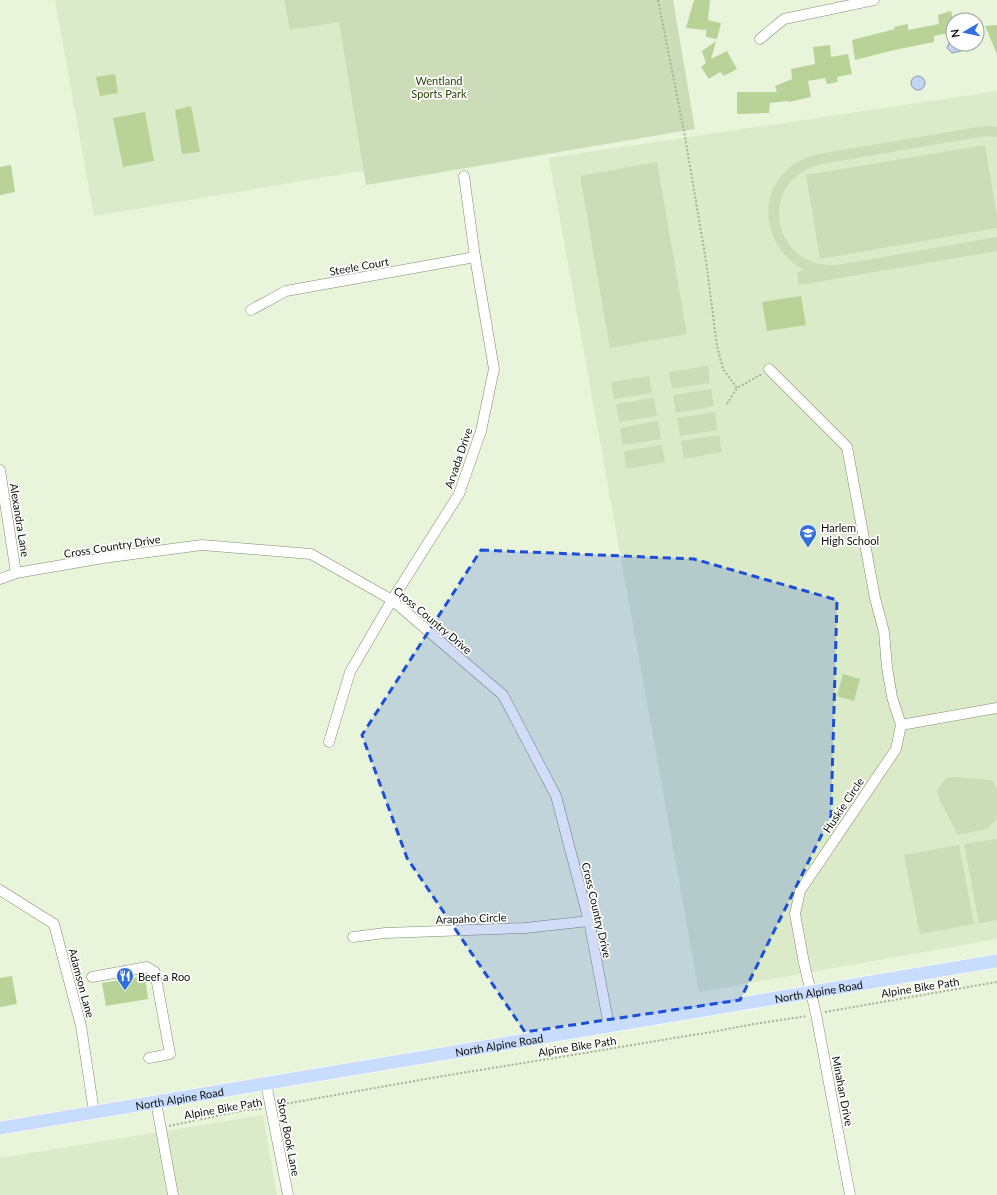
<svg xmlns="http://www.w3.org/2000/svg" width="997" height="1195" viewBox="0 0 997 1195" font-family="Lato,sans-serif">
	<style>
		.built { fill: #dbeac8 }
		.green { fill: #ccdcb8 }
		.water { fill: #c1d4f5; stroke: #8b99ae }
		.building { fill: #b8d297 }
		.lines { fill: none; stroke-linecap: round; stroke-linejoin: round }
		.minor-casing { stroke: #808b72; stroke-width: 11 }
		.major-casing { stroke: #fff; stroke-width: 14 }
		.path { stroke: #a6b09a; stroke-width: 2; stroke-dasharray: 2 2; stroke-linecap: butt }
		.minor { stroke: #fff; stroke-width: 10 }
		.major { stroke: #c8dcfe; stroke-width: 13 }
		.marked { fill: #1d4ed8; fill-opacity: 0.2; stroke: #1d4ed8; stroke-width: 3; stroke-dasharray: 8 5; stroke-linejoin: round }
		.labels { text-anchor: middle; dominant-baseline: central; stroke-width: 3.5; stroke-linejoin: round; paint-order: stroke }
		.park-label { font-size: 11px; fill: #2c4100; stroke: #fff }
		.street-label { font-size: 11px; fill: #0c1007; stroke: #fff }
		.poi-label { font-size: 11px; fill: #0c1007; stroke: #fff; text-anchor: start }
	</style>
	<rect width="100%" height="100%" fill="#e9f5da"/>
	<!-- built -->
	<g class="built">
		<polygon points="55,0 284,0 290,30 339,21 367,170 94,216"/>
		<polygon points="997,91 997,939 699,992 549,158"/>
		<polygon points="263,1115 277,1195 0,1195 0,1158"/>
	</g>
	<!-- green -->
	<g class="green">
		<polygon points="284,0 673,0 695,129 366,185 339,22 290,30"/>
		<path d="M 989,126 L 997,127 L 997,137 L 988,136 L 979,137 L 822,164 C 756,179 770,269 837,265 L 997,237 L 997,251 L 799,285 L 797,272 L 804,270 C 765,249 754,196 791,166 C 800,160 809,156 819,154 L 978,127 Z"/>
		<polygon points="985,145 997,216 997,228 820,259 806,175"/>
		<polygon points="657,162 687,334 610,348 580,176"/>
		<polygon points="708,366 710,383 672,389 669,372"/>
		<polygon points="649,376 652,393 614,399 611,382"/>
		<polygon points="711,389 714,406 676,413 673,395"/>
		<polygon points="654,398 657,416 619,422 616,404"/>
		<polygon points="715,412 718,430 680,436 677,418"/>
		<polygon points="658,421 661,439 623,445 620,428"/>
		<polygon points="719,435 722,452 684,459 681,441"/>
		<polygon points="662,445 665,462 626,469 624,451"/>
		<polygon points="955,777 992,780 997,789 997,819 986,829 958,835 939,799 937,790 946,778"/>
		<polygon points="997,839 997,920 979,923 964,844"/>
		<polygon points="959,845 974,924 920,934 904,855"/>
	</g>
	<!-- water -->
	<g class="water">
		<polygon points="953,42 953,44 963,44 964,46 961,51 952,53 947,48 949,43"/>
		<circle cx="918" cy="83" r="7"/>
	</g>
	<!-- building -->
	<g class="building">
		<polygon points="694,0 710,0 708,20 721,23 717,39 706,37 706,30 686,28"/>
		<polygon points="951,11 953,19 953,32 934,36 934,42 894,50 855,60 852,40 895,29 894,27 908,24 908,30 939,24 938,15"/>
		<polygon points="997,25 997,54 985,26"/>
		<polygon points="716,41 711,59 727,51 737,69 724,76 720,72 709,79 701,67 706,63 702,51"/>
		<polygon points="830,45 831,57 848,54 852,74 837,77 838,82 827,84 825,78 808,81 811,97 789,102 786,101 770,103 769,113 737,114 737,92 777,92 775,86 792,79 791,69 815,64 813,47"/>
		<polygon points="115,74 118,93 100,96 96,77"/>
		<polygon points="191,106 200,152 182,154 175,110"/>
		<polygon points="145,112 154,161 123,167 113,118"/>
		<polygon points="11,165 15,192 0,195 0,167"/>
		<polygon points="801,296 806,325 767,331 762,302"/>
		<polygon points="843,674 860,679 854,701 837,696"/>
		<polygon points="12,976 17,1004 0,1007 0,978"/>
		<polygon points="145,976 148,999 106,1006 102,983"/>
	</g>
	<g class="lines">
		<defs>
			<g id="minor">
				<polyline points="760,39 784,19 874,0"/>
				<polyline points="251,310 286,291 475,257"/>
				<polyline points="769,369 847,447 875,598 884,632 887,667 892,697 901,725"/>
				<polyline points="0,470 16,573"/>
				<polyline points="0,579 16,573 103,558 202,545 311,554 392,600 503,695 556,796 589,921 609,1026"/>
				<polyline points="329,742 350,672 392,600 459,494 481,431 494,369 475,257 464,176"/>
				<polyline points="0,890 54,924 81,1026 94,1112"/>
				<polyline points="353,937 385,933 525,928 589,921"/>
				<polyline points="92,977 147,967 155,972 170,1054 149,1058"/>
				<polyline points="266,1083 288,1195"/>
				<polyline points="156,1102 173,1195"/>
				<polyline points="850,1195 816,1014 804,963 795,914 800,891 896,749 901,725 997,708"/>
			</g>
			<g id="major">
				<path id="s1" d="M 0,1128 L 997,961"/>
			</g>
		</defs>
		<!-- minor casing -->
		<use href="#minor" class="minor-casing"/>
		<!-- major casing -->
		<use href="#major" class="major-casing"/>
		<!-- path -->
		<g class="path">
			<polyline points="658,0 684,131 706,261 717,346 723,369 737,388 762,374"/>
			<polyline points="727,404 737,388"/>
			<polyline points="825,1012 997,982"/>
			<polyline points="279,1105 437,1077 591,1052 674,1038 712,1032 754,1024 807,1016"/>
			<polyline points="169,1126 245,1110 261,1109"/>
		</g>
		<!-- minor -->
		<use href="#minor" class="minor"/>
		<!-- major -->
		<use href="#major" class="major"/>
	</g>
	<!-- marked area -->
	<path class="marked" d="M 481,550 L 694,559 L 837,600 L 831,816 L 740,1000 L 525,1032 L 407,858 L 362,735 Z"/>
	<!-- icons -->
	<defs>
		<symbol id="school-pin" viewBox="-11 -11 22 30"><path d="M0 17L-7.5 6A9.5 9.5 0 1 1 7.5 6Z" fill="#326edc" stroke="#fff"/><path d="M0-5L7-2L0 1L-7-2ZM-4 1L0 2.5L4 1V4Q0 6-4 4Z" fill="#fff"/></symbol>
		<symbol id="restaurant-pin" viewBox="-11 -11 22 30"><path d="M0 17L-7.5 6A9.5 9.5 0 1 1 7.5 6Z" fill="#326edc" stroke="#fff"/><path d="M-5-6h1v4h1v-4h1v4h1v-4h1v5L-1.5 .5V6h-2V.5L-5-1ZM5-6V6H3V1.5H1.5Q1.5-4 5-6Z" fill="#fff"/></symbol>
	</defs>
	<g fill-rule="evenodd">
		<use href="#school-pin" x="798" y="523" width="20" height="27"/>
		<use href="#restaurant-pin" x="115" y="966" width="20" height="27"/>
	</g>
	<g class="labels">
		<!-- park labels -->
		<g class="park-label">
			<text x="439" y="80">Wentland<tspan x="439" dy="13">Sports Park</tspan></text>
		</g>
		<!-- street labels -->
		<g class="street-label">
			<text transform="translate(359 266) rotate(-10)">Steele Court</text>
			<text transform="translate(458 458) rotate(-71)">Arvada Drive</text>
			<text transform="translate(20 520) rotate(81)">Alexandra Lane</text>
			<text transform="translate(112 546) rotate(-9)">Cross Country Drive</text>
			<text transform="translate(433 620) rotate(40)">Cross Country Drive</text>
			<text transform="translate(843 805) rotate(-56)">Huskie Circle</text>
			<text transform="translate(597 910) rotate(77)">Cross Country Drive</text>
			<text transform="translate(471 918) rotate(-2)">Arapaho Circle</text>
			<text transform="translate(82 983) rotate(75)">Adamson Lane</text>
			<text transform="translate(920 987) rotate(-9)">Alpine Bike Path</text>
			<text stroke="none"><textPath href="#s1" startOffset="830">North Alpine Road</textPath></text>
			<text stroke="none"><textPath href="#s1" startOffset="506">North Alpine Road</textPath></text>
			<text transform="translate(577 1046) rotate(-9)">Alpine Bike Path</text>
			<text transform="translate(843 1091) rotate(79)">Minahan Drive</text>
			<text stroke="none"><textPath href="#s1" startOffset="182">North Alpine Road</textPath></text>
			<text transform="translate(223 1108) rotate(-10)">Alpine Bike Path</text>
			<text transform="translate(289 1137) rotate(79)">Story Book Lane</text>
		</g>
		<!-- poi labels -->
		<g class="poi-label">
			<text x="821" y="527">Harlem<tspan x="821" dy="13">High School</tspan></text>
			<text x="138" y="976">Beef a Roo</text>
		</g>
	</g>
	<!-- north arrow -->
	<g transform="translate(965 32) rotate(261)"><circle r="19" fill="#ffffff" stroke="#9e9f9c"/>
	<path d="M0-3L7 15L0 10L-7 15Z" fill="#326edc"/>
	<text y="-6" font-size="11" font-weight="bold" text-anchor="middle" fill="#0c1007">N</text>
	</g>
</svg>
